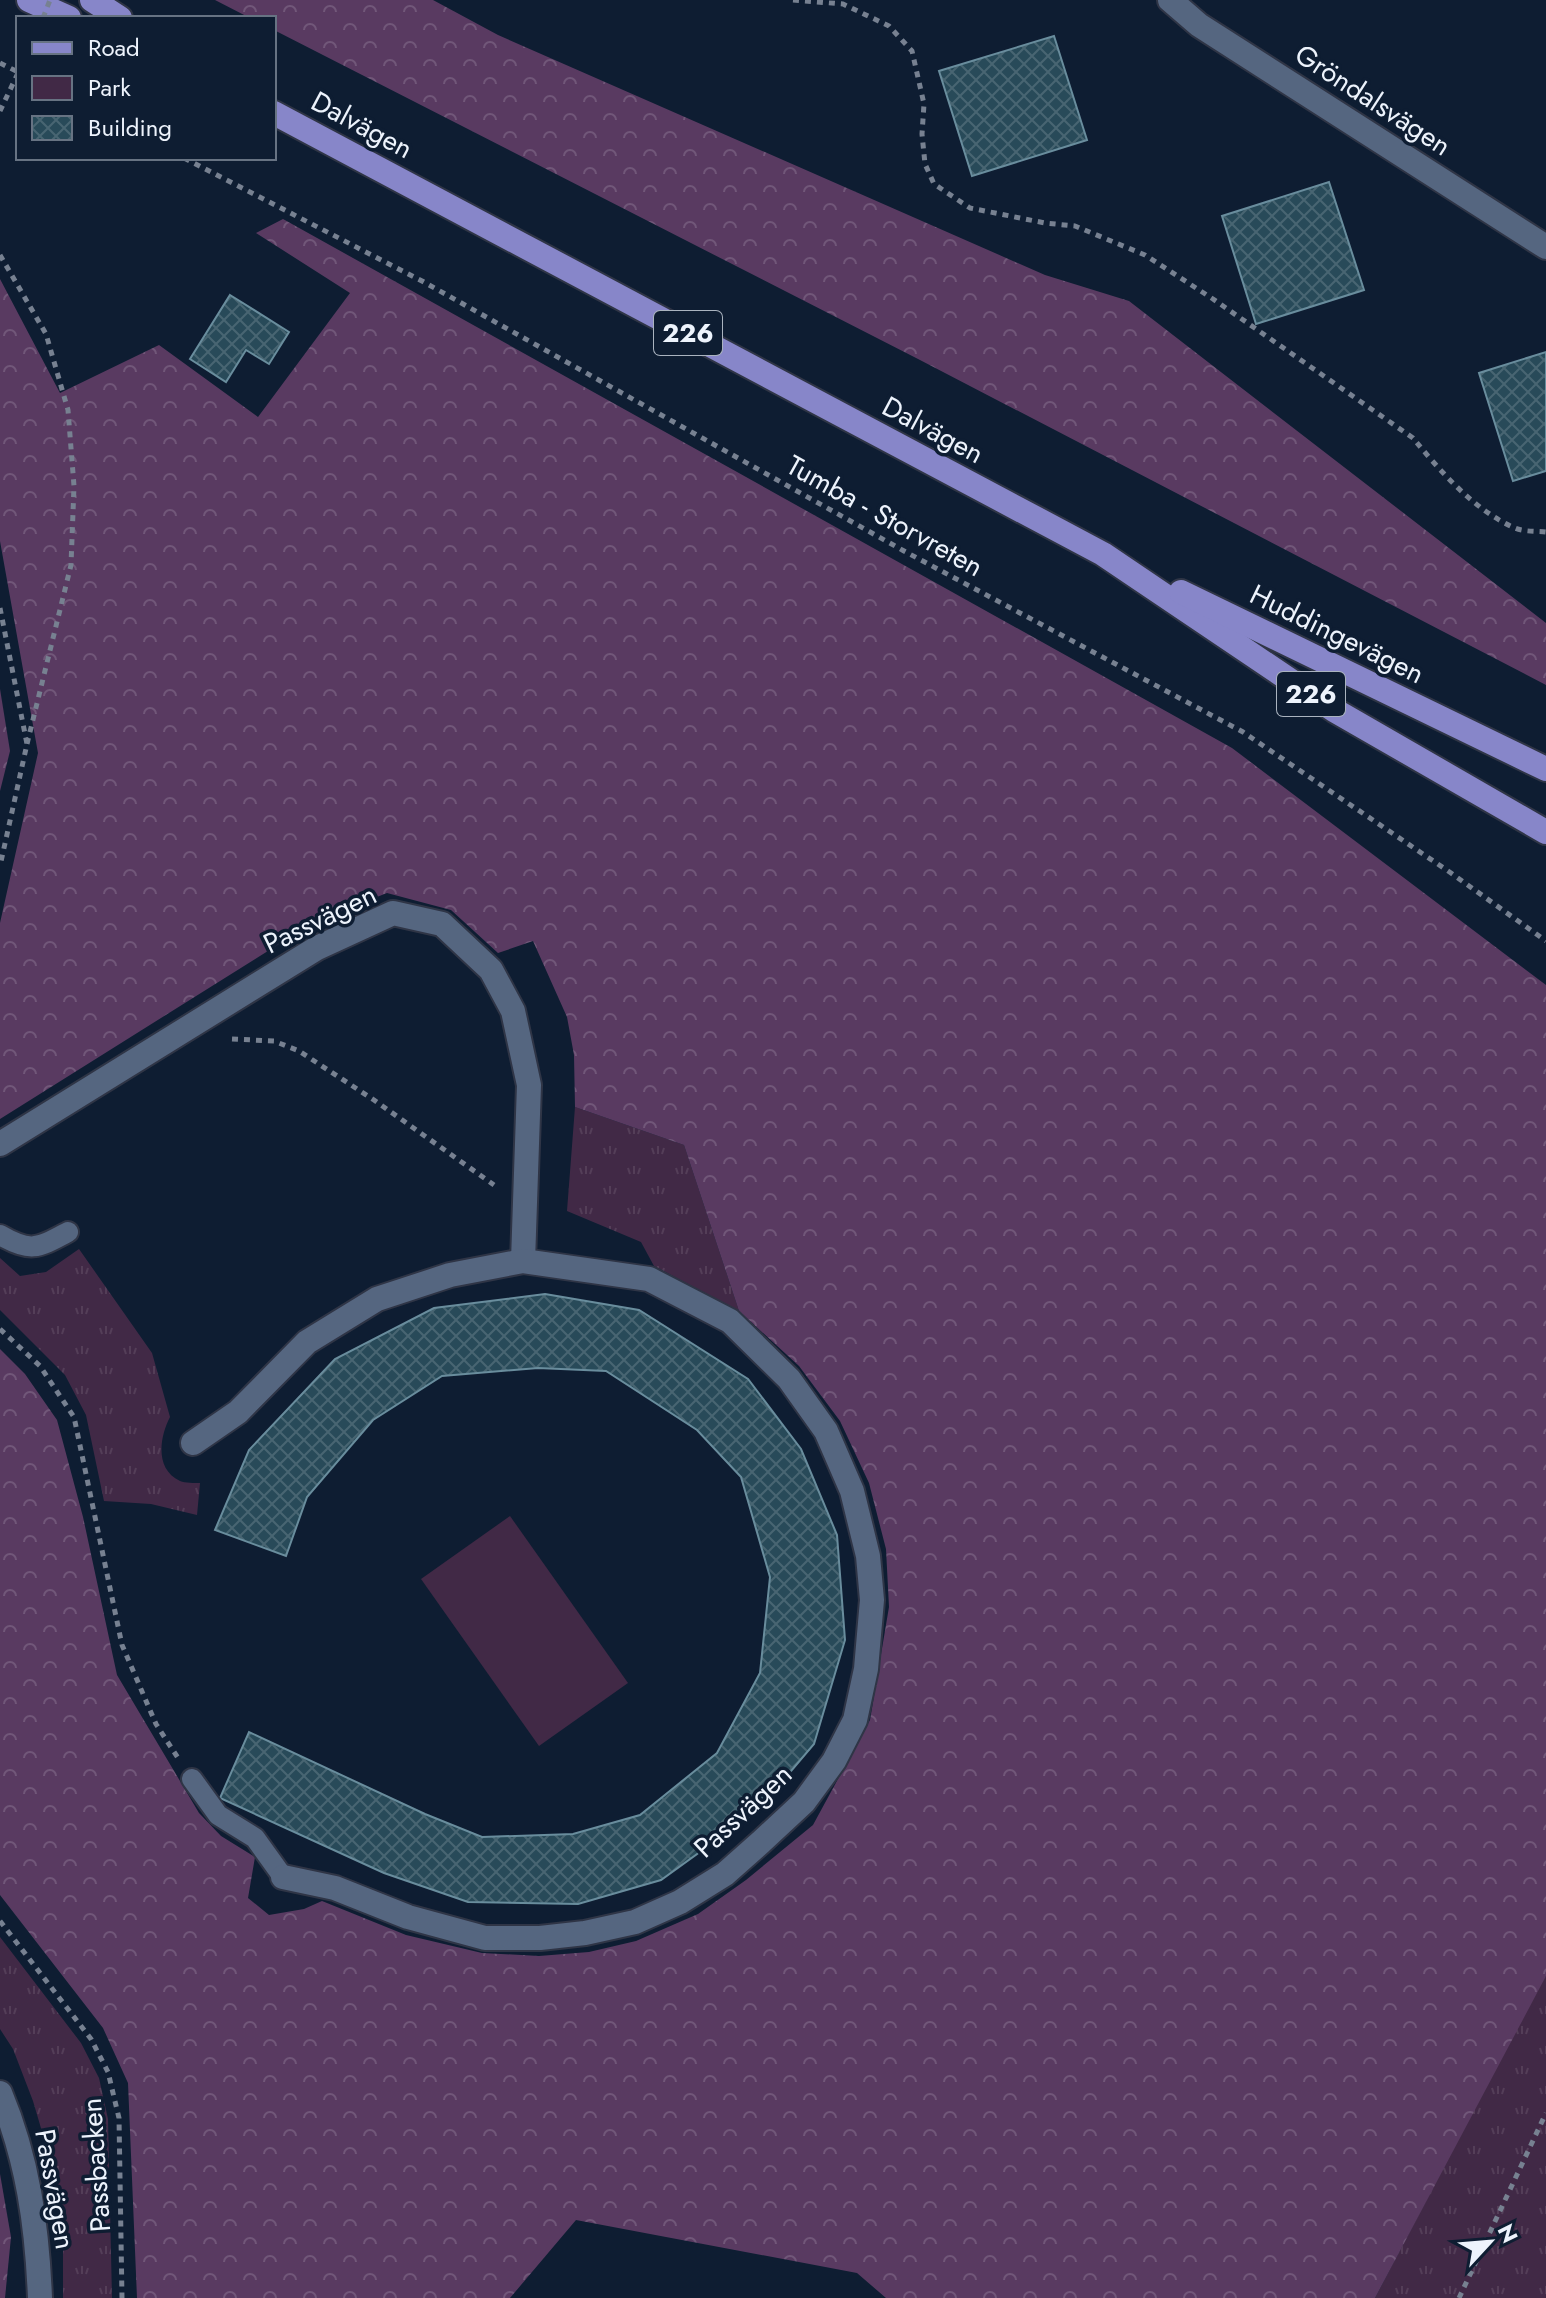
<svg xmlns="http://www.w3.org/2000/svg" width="1546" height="2298" viewBox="0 0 1546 2298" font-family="Jost,sans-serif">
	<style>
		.grass { fill: url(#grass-tufts) }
		.forest { fill: url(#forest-crowns) }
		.park { fill: #412946 }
		.building { fill: url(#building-cross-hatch); stroke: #698d9d; stroke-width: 2 }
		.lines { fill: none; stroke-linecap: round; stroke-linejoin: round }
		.service-casing { stroke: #2f3546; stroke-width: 24 }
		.minor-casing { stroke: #2f3546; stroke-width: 28 }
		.primary-casing { stroke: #2f3546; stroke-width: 28 }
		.path { stroke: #778191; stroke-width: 5; stroke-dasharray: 6 6; stroke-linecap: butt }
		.service { stroke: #556680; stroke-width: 20 }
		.minor { stroke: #556680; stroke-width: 24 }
		.primary { stroke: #8786c9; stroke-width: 24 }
		.path-bridge { stroke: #778191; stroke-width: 5; stroke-dasharray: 6 6; stroke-linecap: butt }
		.labels { text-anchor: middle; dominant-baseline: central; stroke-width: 7; stroke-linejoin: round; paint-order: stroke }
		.shield { fill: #0e1d32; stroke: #aab3bf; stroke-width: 2 }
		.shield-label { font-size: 26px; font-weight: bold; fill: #edf3fc }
		.street-label { font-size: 28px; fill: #edf3fc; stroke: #0e1d32 }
	</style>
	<defs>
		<pattern id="grass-tufts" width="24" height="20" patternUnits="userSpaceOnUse" patternTransform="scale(2)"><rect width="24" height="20" fill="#412946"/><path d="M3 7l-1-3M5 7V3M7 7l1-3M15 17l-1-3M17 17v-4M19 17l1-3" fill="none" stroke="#543e58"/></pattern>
		<pattern id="forest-crowns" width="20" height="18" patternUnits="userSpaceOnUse" patternTransform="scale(2)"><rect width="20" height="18" fill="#593a61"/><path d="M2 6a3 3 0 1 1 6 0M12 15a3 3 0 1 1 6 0" fill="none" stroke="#715779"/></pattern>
		<pattern id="building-cross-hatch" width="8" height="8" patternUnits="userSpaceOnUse" patternTransform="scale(2)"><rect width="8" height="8" fill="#284a59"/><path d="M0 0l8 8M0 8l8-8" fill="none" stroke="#486572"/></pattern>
	</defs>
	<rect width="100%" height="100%" fill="#0e1d32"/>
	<!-- grass -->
	<g class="grass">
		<polygon points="575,1107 684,1145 739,1311 654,1266 641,1242 567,1211"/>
		<path d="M 79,1249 L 152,1353 L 170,1417 C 160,1436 154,1469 180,1481 C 185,1483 194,1483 200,1483 L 197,1515 L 151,1504 L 104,1501 L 86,1415 L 65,1375 L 0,1310 L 0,1258 L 20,1276 L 46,1272 Z"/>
		<polygon points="0,1937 81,2043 99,2078 108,2119 112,2298 63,2298 63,2225 53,2169 33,2101 13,2049 0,2029"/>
		<polygon points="1546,1976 1546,2298 1375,2298 1542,1980"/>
	</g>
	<!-- forest -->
	<g class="forest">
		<polygon points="215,0 433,0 498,35 1045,275 1129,301 1546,623 1546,685 920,360 274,30 274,18 250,18"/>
		<polygon points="283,219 1232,748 1546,985 1546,1976 1375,2298 886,2298 857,2273 576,2220 510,2298 137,2298 128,2083 103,2028 0,1895 0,1349 25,1374 57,1420 83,1517 117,1675 199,1813 221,1836 255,1857 248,1898 269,1915 304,1909 322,1901 406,1935 482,1953 539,1956 589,1952 636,1941 698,1914 746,1880 813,1825 870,1720 889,1607 886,1549 869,1483 840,1421 799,1366 739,1311 684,1145 575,1107 574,1055 567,1017 533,941 498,953 451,910 387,893 314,922 0,1119 0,923 38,753 0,541 0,279 60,393 159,345 258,417 350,293 256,233"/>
		<polygon points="0,689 10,751 0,791"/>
		<polygon points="0,2174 11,2237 5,2298 0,2298"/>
	</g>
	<!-- park -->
	<polygon class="park" points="510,1516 628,1683 539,1746 421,1579"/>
	<!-- building -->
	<g class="building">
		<polygon points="1054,36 1087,140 972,176 939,71"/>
		<polygon points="1329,182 1364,290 1256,324 1222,216"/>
		<polygon points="230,295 289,332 269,364 246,350 226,382 190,359"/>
		<polygon points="1546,352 1546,471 1513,481 1479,373"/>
		<polygon points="545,1294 639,1310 748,1379 801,1449 837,1535 845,1640 814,1744 758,1810 661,1880 578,1904 468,1902 384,1873 220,1798 249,1732 425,1814 482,1837 573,1834 640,1815 717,1753 760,1673 770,1577 741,1477 697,1430 606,1371 538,1368 442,1376 373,1420 307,1497 286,1556 215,1530 249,1450 335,1359 434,1308"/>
	</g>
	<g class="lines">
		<defs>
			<g id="service">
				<path d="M 0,1235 C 31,1253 38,1248 68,1232"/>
				<polyline points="192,1779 218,1815 255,1838 283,1877"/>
			</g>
			<g id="minor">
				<polyline points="1170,0 1199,25 1546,247"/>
				<polyline points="0,1144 317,948 393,913 442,924 491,970 513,1011 529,1085 523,1261"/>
				<polyline points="193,1443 238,1412 307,1342 377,1299 450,1275 523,1261 649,1279 730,1321 789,1379 826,1431 852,1491 868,1556 872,1600 866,1669 855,1720 834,1761 804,1802 761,1842 725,1874 680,1902 635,1922 585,1933 540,1938 485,1938 408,1917 335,1888 283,1877"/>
				<path d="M 0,2093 C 28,2160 37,2226 40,2298"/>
			</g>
			<g id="primary">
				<polyline points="29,0 69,18"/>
				<polyline points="92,0 120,18"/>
				<polyline points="274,113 1103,554 1334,710 1546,832"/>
				<polyline points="1181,592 1546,769"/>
			</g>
		</defs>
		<!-- service casing -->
		<use href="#service" class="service-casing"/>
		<!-- minor casing -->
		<use href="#minor" class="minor-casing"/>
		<!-- primary casing -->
		<use href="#primary" class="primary-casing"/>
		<!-- path -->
		<g class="path">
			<path d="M 793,0 L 843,4 L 889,26 L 912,51 L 924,104 L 922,134 L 925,164 L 934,184 L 970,208 L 1045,223 L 1075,226 L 1145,255 L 1213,299 L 1413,438 C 1440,471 1475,511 1515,528 C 1524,532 1537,531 1546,532"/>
			<polyline points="0,63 18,72"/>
			<polyline points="0,111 18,73"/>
			<polyline points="184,158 422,281 904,551 1243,732 1451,873 1546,941"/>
			<polyline points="0,255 46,334 68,410 74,486 71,565 27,744"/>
			<polyline points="0,608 27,744 0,866"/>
			<polyline points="232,1039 274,1041 299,1051 374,1100 494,1185"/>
			<polyline points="0,1329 40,1366 74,1417 122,1645 156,1724 178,1758"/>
			<polyline points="0,1921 91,2039 108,2072 119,2118 122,2298"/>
			<polyline points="1459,2298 1546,2113"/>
		</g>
		<!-- service -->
		<use href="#service" class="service"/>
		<!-- minor -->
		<use href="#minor" class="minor"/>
		<!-- primary -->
		<use href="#primary" class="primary"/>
		<!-- path-bridge -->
		<polyline class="path-bridge" points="43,18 50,0"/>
	</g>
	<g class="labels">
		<!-- shield labels -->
		<g class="shield">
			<rect x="654" y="311" width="68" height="44" rx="6"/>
			<rect x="1277" y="672" width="68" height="44" rx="6"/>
		</g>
		<g class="shield-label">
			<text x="688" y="333">226</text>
			<text x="1311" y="694">226</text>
		</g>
		<!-- street labels -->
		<g class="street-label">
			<text transform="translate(1373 100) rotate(33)">Gröndalsvägen</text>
			<text transform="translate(362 125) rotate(28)">Dalvägen</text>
			<text transform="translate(933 430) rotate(28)">Dalvägen</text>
			<text transform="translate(885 516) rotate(29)">Tumba - Storvreten</text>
			<text transform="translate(1337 634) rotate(26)">Huddingevägen</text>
			<text transform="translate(320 919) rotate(-26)">Passvägen</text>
			<text transform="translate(743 1811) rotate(-43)">Passvägen</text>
			<text transform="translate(96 2165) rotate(-94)">Passbacken</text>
			<text transform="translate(55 2189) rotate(80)">Passvägen</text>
		</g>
	</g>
	<!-- legend -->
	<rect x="16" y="16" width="260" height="144" fill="#0e1d32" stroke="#677383" stroke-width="2"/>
	<rect x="32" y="42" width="40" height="12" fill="#8786c9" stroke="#677383" stroke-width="2"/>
	<text x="88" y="56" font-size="24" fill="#edf3fc">Road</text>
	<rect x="32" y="76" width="40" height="24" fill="#412946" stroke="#677383" stroke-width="2"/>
	<text x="88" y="96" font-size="24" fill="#edf3fc">Park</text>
	<rect x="32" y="116" width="40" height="24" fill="url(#building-cross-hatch)" stroke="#677383" stroke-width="2"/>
	<text x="88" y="136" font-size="24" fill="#edf3fc">Building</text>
	<!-- north arrow -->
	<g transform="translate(1490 2242) rotate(64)" stroke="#0e1d32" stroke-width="6" paint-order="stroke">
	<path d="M0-6L14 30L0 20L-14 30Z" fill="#edf3fc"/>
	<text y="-12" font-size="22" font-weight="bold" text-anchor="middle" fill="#edf3fc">N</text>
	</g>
</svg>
